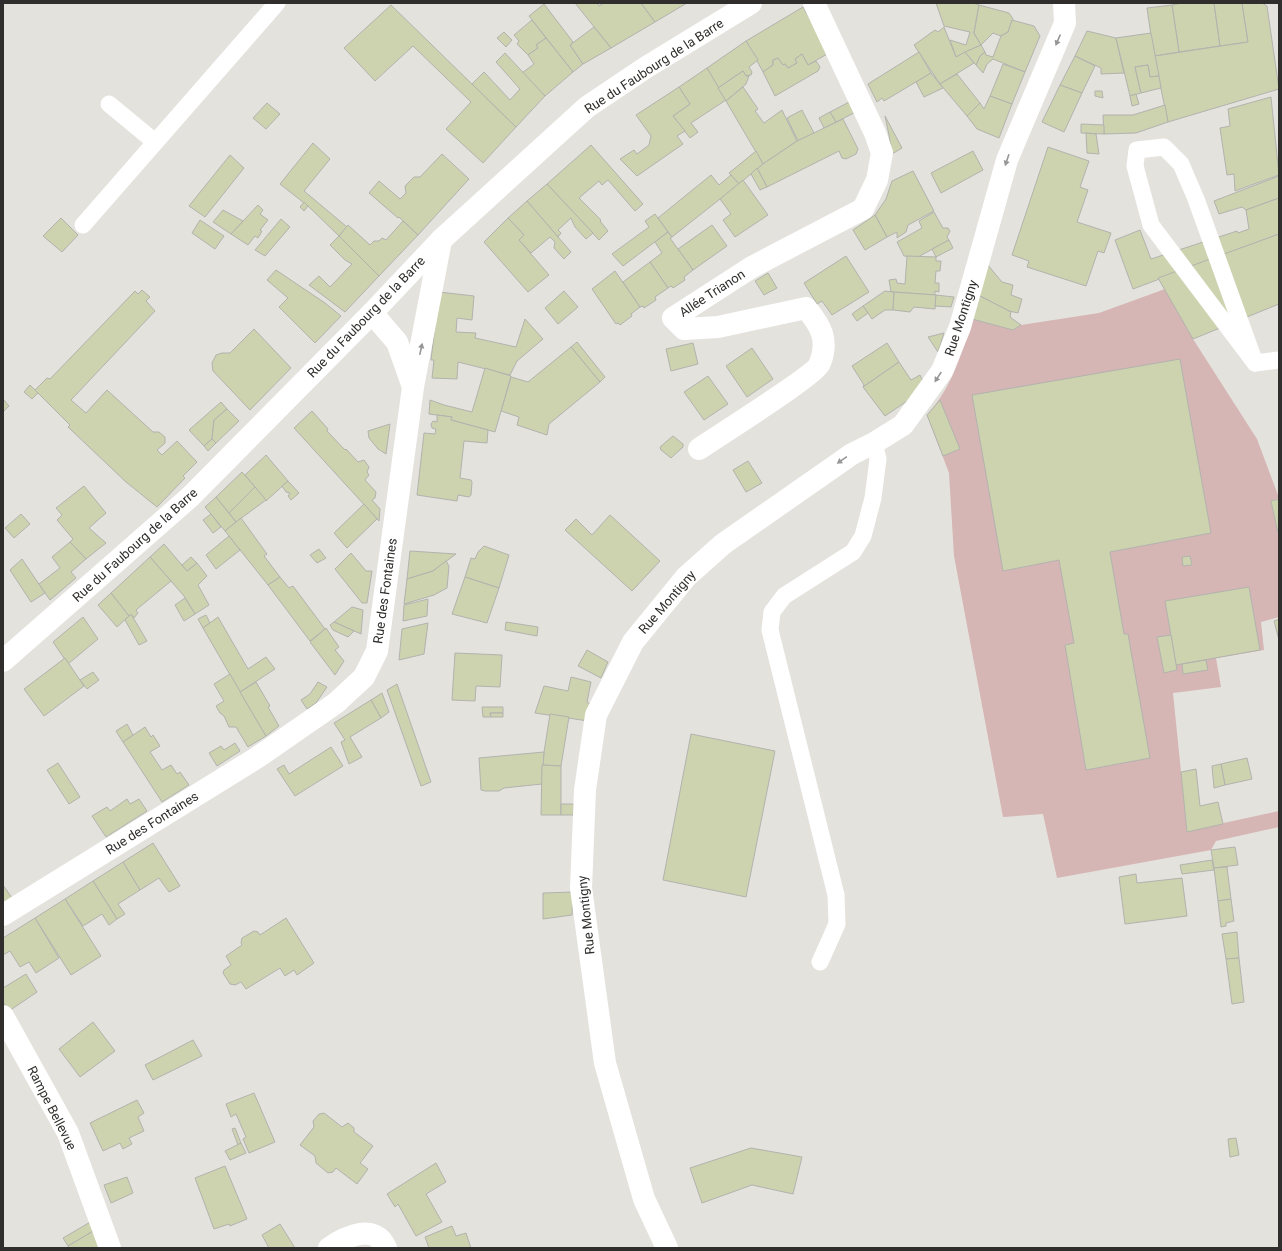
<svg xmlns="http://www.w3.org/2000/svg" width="1282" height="1251" viewBox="0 0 1282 1251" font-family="Roboto,sans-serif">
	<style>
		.green { fill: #d6b5b5 }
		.building { fill: #cdd2af; stroke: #b2b3ae }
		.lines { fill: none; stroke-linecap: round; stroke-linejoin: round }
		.service { stroke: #fff; stroke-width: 17 }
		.minor { stroke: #fff; stroke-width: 22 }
		.secondary { stroke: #fff; stroke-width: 22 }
		.oneway { fill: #979696 }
		.labels { text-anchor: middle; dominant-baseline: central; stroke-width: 3; stroke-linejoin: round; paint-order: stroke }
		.street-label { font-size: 13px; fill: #2f2e2c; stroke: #fff }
	</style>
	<rect width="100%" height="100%" fill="#e4e2dd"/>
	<!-- green -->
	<path class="green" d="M 1165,289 L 1193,339 L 1257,439 L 1279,498 L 1271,501 L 1279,538 L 1279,617 L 1261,622 L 1264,650 L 1216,658 L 1221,687 L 1173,693 L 1187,831 L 1279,811 L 1279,827 L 1216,841 L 1211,850 L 1057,878 L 1043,814 L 1003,817 L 954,556 L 949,473 L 927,415 C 952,387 962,354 972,319 L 1013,330 L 1021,325 L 1099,313 Z"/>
	<!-- building -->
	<g class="building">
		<polygon points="575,3 597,3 599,6 604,3 641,3 655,22 611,48"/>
		<polygon points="641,3 687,3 655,22"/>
		<polygon points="936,3 973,3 979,5 974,33 981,45 956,57 950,40 966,45 970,32 944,26"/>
		<polygon points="1182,3 1214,3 1220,46 1179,52 1172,5"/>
		<polygon points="1214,3 1242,3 1248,42 1220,46"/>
		<polygon points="1242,3 1262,3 1267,6 1279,89 1168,122 1154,56 1248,42"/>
		<polygon points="544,4 573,42 570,45 583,64 573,72 529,16"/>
		<polygon points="391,5 516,127 483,163 446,129 471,102 413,46 375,81 344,48"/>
		<polygon points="979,5 1009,13 1013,19 1008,32 1001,36 993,33 981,45 974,33"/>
		<polygon points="1172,5 1179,52 1154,56 1147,8"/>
		<polygon points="803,7 829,53 808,65 802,54 795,59 797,63 788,68 785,64 783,65 778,58 773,60 773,65 763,72 746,41"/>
		<polygon points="532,20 546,38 536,45 538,48 528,55 517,44 519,41 514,35"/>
		<polygon points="1012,20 1034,26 1040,36 1025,72 993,59 987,64 983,73 976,65 980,56 985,52 986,55 993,57 1001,36 1008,32"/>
		<polygon points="594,27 611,48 583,64 570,45"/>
		<polygon points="944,27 956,57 965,52 974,63 940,84 914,45 935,30 938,32"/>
		<polygon points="1087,31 1116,38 1124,73 1101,74 1101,68 1075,56"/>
		<polygon points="504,32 512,40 506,47 497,38"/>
		<polygon points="1151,33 1159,76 1150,77 1148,65 1135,67 1141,93 1130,96 1116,38"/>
		<polygon points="546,38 573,72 545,96 522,73 534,64 528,55 538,48 536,45"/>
		<polygon points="746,41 758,60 749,67 752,72 751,75 746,76 743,71 718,88 707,68"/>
		<polygon points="981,45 985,52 980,56 976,65 965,52"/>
		<polygon points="919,52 931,73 884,101 882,98 877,102 868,84"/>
		<polygon points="505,53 545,96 516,127 472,84 484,72 510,100 520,89 496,62"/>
		<polygon points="802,54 808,65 816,61 820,67 818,71 775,96 763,72 773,65 773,60 778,58 783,65 785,64 788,68 797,63 795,59"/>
		<polygon points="1075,56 1095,66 1082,93 1060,85"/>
		<polygon points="1003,64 1025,72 1012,104 990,96"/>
		<polygon points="1148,65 1150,77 1159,76 1161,88 1141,93 1135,67"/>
		<polygon points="707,68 726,100 691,123 698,132 690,138 673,116 690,104 679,87"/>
		<polygon points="743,71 746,76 749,76 746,84 726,101 718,88"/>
		<polygon points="931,73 943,88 924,97 916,82"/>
		<polygon points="957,74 980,103 967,116 940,84"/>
		<polygon points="1060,85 1082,93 1064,132 1042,122"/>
		<polygon points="679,87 690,104 673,116 685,131 677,136 683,144 637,176 620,159 634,150 637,154 649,145 651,136 636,115"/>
		<polygon points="743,87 758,109 755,111 764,123 782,110 797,141 763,164 726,101"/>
		<polygon points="1095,91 1102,91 1103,98 1095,96"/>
		<polygon points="1136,94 1139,104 1132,106 1130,96"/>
		<polygon points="990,96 1012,104 999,138 977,129 967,116 980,103 984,109"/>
		<polygon points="1271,97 1279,175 1235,191 1234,174 1227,175 1220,128 1230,126 1228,109"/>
		<polygon points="853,100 858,111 836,122 830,112"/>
		<polygon points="267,103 280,114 266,129 253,118"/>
		<polygon points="1165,105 1168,122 1136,133 1104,134 1103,115 1133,115"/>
		<polygon points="802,110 814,133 798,141 787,118"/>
		<polygon points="830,112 836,122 824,128 819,118"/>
		<polygon points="885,116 902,148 892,154 889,135"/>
		<polygon points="843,119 858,149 856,154 846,159 842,158 839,151 767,187 757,168 797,141"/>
		<polygon points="1081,124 1104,125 1104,134 1081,133"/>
		<polygon points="1086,133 1096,134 1099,154 1087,153"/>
		<polygon points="313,143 330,159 304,191 347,227 339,236 308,206 280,184"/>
		<polygon points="591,145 643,204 635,211 608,180 602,185 599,181 579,198 601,220 600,221 608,231 599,240 547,184"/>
		<polygon points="1048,147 1089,161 1080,187 1088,190 1077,222 1111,233 1104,253 1098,251 1086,286 1027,267 1029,261 1012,255"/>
		<polygon points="756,151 763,164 739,184 729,173"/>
		<polygon points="973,151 983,170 941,193 931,173"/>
		<polygon points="442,154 469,179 418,235 399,217 398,218 369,193 379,181 400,199 406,193 405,186 414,177 420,177"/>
		<polygon points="230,155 244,168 205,217 189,206"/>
		<polygon points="757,168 767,187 760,190 751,174"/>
		<polygon points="913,171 934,211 908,225 906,232 897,238 897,232 887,237 875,215 886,199 892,181"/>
		<polygon points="711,175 719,185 731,175 739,184 672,237 658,218"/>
		<polygon points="1279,176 1279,198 1246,210 1242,207 1219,214 1214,201"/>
		<polygon points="743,180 768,215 735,237 723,220 731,214 720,199"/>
		<polygon points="547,184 593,233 586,239 575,227 571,218 558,230 561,233 558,237 527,201"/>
		<polygon points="1279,198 1279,234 1133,289 1115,240 1140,230 1151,259 1237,231 1238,233 1249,229 1246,210"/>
		<polygon points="527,201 571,252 564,259 554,248 555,242 550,237 531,253 519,240 524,235 508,218"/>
		<polygon points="304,202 308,206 304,211 300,207"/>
		<polygon points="258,205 263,210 260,214 268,220 260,230 262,231 258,238 255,236 248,245 231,234"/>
		<polygon points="223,210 243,221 231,234 213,222"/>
		<polygon points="934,212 943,228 948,228 950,231 947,237 949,240 918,257 904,256 897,242 922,228 919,221"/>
		<polygon points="655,214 668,232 623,266 612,254 649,227 645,221"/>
		<polygon points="875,215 887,237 865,250 853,230"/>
		<polygon points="61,218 78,235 62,252 43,236"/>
		<polygon points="508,218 524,235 519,240 549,275 528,292 484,242"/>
		<polygon points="281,219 290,227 265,256 255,250"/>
		<polygon points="200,220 224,236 215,249 192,233"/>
		<polygon points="403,221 418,235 379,276 339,236 348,225 370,245 374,241 379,241 382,238 386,240"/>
		<polygon points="712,225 727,246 693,270 678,249"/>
		<polygon points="668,232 672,237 670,238 693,270 684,277 685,280 673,288 671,286 668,288 650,262 662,253 655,242"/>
		<polygon points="1279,234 1279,304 1193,339 1158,278"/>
		<polygon points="339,236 379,276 345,312 309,285 319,276 330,287 352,264 345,260 330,245"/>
		<polygon points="949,240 953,248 936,257 932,249"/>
		<polygon points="846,256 869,292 832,315 822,301 817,304 804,283"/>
		<polygon points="907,256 936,257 936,261 941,261 940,271 936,271 935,283 939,283 939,292 935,291 935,295 891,292 889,280 896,279 897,283 905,284"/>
		<polygon points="650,262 668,288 655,297 656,300 644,308 643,306 640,307 623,282"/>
		<polygon points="987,264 1002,282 1013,285 1011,295 1022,299 1018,313 1009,311 978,295"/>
		<polygon points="276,270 325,303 341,316 315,343 279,307 288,298 267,280"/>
		<polygon points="615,271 640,307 631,314 632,316 620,325 618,323 616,324 592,289"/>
		<polygon points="768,273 777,288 764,295 755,281"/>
		<polygon points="142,290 150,297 146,301 155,311 71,400 86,413 107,390 153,432 159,432 165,437 165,443 157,450 162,455 177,441 197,462 183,476 185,478 157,507 126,482 68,427 70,425 35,390 47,378 50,379 135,291 138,294"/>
		<polygon points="564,291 578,307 558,324 545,308"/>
		<polygon points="885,291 894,292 893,310 885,310 872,319 863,306"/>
		<polygon points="439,292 474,296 472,320 457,318 456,332 476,333 475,338 516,347 525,319 543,339 517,361 510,375 458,362 457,379 432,378 434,360 431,360"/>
		<polygon points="894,292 936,295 935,309 914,307 910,312 893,310"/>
		<polygon points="936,295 954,297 951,307 935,306"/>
		<polygon points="978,295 1011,312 1010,317 1021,325 1013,330 972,319"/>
		<polygon points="863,306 868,313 857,321 852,314"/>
		<polygon points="254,329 291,368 250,410 213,371 212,363 216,355 222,353 230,353"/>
		<polygon points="944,333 938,352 928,337"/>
		<polygon points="577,342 605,377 600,382 571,347"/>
		<polygon points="693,343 698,364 671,371 666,349"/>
		<polygon points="887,343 899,362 863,387 864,385 852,366"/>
		<polygon points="571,347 600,382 549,424 547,435 517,425 519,417 501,411 511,377 528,382"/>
		<polygon points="752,348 773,379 747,397 726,366"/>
		<polygon points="1180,359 1211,533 1110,552 1124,634 1128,634 1150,758 1086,770 1065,645 1074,643 1059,560 1003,571 972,395"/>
		<polygon points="899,362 911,380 920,375 923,381 913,397 885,416 863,387"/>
		<polygon points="485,368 511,376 495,432 451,420 452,417 429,414 430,400 444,405 472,412"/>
		<polygon points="708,376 728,404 704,420 684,392"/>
		<polygon points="30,385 38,393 32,399 24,392"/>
		<polygon points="3,399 9,406 3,412"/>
		<polygon points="940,400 960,449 943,456 927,415"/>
		<polygon points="221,402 227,409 214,420 212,439 204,446 189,430"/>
		<polygon points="227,409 239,421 216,443 212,439 214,420"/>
		<polygon points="312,411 328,429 327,431 345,450 346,449 358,462 364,460 369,467 367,472 369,475 365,480 376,492 375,498 372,500 380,509 379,521 294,428"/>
		<polygon points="437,415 452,417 451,420 488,430 487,443 464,441 460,478 471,480 472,482 471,495 469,497 458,495 457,501 417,495 424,433 435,434 436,429 432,428 431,424 433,421 437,422"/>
		<polygon points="390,424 386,454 378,449 369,438 368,431"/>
		<polygon points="673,436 683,444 683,447 671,458 661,450 660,447"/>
		<polygon points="212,439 216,443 208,451 204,446"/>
		<polygon points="266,455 288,481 266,501 245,475"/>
		<polygon points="748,461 762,483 746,492 733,470"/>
		<polygon points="242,472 255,487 229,513 216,497"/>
		<polygon points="288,481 299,493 291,500 288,496 290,493 286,492 282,486"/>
		<polygon points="84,486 106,513 89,528 106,543 86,559 70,542 73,539 57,520 62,515 56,508"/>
		<polygon points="255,487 266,500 236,522 229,513"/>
		<polygon points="216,497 236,522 225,531 205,507"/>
		<polygon points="1279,499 1279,533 1278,533 1271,501"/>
		<polygon points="364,504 377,519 347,548 334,533"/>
		<polygon points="21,514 30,524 14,538 5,528"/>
		<polygon points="211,514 221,527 213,533 203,520"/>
		<polygon points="610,515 660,561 632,591 565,530 576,519 592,535"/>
		<polygon points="241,518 267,554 264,556 280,577 268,585 225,531"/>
		<polygon points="229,536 240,550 216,569 206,555"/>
		<polygon points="70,542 86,559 71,572 76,578 50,600 39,584 60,568 52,557"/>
		<polygon points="164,544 187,571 197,563 207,576 198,585 209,605 195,614 184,596 150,557"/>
		<polygon points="484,546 509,555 499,588 465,577 471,558 475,559 478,552"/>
		<polygon points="319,549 326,558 317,563 310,555"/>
		<polygon points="410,551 456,554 433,571 407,579"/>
		<polygon points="351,553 366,571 372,571 367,603 362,603 335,569"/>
		<polygon points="1190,556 1192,565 1183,566 1182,557"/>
		<polygon points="150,557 171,581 136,610 138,613 134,618 131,614 129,616 111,593"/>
		<polygon points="191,557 197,563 187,571 182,565"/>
		<polygon points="22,559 45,593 31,602 10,570"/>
		<polygon points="446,561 449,566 447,588 434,595 404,604 407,579 433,571"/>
		<polygon points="280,577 289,588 293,586 325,629 310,641 268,585"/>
		<polygon points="465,577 499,588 487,623 452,614"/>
		<polygon points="1249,587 1260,650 1176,665 1165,601"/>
		<polygon points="111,593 129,616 117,627 98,605"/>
		<polygon points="185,598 195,614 184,621 175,605"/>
		<polygon points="428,599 427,616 403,621 404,605"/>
		<polygon points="352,607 363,610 361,634 334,622"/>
		<polygon points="131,614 147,641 139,645 125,620"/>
		<polygon points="206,615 210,623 203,628 198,619"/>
		<polygon points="83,617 98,639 68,664 53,642"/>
		<polygon points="218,617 248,669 266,657 275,669 240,692 203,628"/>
		<polygon points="1279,619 1279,640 1274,621"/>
		<polygon points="334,622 354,631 348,637 333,630 330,625"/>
		<polygon points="506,622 538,627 537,636 505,630"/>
		<polygon points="428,623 424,654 399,660 402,629"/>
		<polygon points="326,628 339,647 335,650 344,661 335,675 310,642"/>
		<polygon points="1171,635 1177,670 1164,673 1157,637"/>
		<polygon points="587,650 608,662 601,678 578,666"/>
		<polygon points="455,653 502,655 500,687 476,686 475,701 452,700"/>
		<polygon points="65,658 84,686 44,716 24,689"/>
		<polygon points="1206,660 1208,670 1183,674 1182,664"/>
		<polygon points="93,672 99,680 87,689 80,680"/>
		<polygon points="230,674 266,736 248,747 236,727 229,727 224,716 220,713 216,706 224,701 214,684"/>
		<polygon points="571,677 591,682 587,702 592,705 588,721 535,713 544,686 568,691"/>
		<polygon points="256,682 270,706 268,707 279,726 266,736 240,692"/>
		<polygon points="318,682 327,687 316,703 307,709 301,700 310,694"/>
		<polygon points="397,684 431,782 421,786 387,690"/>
		<polygon points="382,693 389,712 381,718 371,700"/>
		<polygon points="371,700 381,718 350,737 362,757 349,764 341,742 345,740 334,723"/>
		<polygon points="482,707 503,707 503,713 490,713 491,717 483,717"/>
		<polygon points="490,713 503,713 503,717 491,717"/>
		<polygon points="550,714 569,717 561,766 542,765"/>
		<polygon points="127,724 133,735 123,742 116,731"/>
		<polygon points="145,727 151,737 153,735 160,746 150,752 162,770 171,765 177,774 180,772 189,785 162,802 123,742"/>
		<polygon points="691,734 775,751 746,897 663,880"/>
		<polygon points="235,743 240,751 217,766 209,753 221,746 224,750"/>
		<polygon points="331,747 343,766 295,796 277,769 284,765 289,774"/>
		<polygon points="544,752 542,784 504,788 499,791 485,791 481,790 479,758"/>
		<polygon points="1247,758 1252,779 1225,785 1221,764"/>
		<polygon points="58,763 80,797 69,804 47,770"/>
		<polygon points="1221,764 1225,785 1214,788 1212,766"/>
		<polygon points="542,765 561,766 561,815 541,815"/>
		<polygon points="1196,769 1200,806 1218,802 1223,824 1187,832 1181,772"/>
		<polygon points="127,799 130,804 139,799 147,811 106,837 92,816 107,807 110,811"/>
		<polygon points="561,804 574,804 573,815 561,815"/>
		<polygon points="153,843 180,886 169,892 159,878 140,890 123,862"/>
		<polygon points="1235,847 1238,865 1214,868 1211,850"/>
		<polygon points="1212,860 1214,870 1182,874 1180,865"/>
		<polygon points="123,862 140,890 118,904 125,914 117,919 93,881"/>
		<polygon points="1227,867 1231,899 1218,901 1214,868"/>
		<polygon points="1136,874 1137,883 1182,878 1187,916 1125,924 1119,877"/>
		<polygon points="93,881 117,919 109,925 102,914 83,926 65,899"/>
		<polygon points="3,885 12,898 3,903"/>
		<polygon points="573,892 572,915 543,919 543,893"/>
		<polygon points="65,899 101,956 71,975 35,918"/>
		<polygon points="1231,899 1234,921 1226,923 1226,926 1221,927 1218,901"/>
		<polygon points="35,918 59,958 36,973 29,962 20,967 10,951 3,955 3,938"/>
		<polygon points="286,918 314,963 297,975 294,970 285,976 280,968 246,989 241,982 235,985 230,984 223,973 224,970 231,965 226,956 242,945 241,943 242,938 254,931 258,932 260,935"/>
		<polygon points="1237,932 1239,958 1226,959 1222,934"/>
		<polygon points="1239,958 1244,1002 1232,1004 1226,959"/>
		<polygon points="26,974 37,992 9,1011 3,1002 3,988"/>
		<polygon points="93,1022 115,1051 80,1077 59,1049"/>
		<polygon points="193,1040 202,1056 153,1080 145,1065"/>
		<polygon points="254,1093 275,1142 249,1153 243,1139 246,1137 236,1114 231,1117 226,1104"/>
		<polygon points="137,1100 144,1113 138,1117 144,1131 129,1138 132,1144 123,1149 120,1143 103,1151 90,1123"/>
		<polygon points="324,1113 342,1127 348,1123 354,1128 354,1132 373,1146 360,1163 368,1169 357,1184 336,1168 333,1172 328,1173 316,1163 315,1156 300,1145 314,1127 313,1121 319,1114"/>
		<polygon points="235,1128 241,1143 238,1145 232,1129"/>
		<polygon points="1236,1138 1239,1155 1230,1157 1228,1139"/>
		<polygon points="241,1143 246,1153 230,1160 225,1151"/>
		<polygon points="751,1148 802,1157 793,1194 752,1185 702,1203 690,1168"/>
		<polygon points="436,1163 446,1182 426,1194 442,1222 416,1236 398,1204 395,1207 387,1194"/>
		<polygon points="225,1166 247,1219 230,1226 229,1224 214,1229 195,1178"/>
		<polygon points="127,1177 133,1193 111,1203 104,1185"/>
		<polygon points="92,1221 95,1230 68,1246 63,1238"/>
		<polygon points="280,1224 295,1248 269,1248 262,1235"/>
		<polygon points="452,1226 456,1236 466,1233 471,1248 429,1248 425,1237"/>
		<polygon points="95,1230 100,1248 69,1248 68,1246"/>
	</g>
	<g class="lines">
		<!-- service -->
		<g class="service">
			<polyline points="109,104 155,142"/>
			<polygon points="1164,147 1181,164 1196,199 1255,363 1151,225 1135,166 1137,150"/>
			<polyline points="83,225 277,3"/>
			<polyline points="1255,363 1279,360"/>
			<polyline points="820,962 837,924 836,895 770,630 772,612 784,596 853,552 863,536 873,498 878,459 874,443"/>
		</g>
		<!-- minor -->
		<g class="minor">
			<polyline points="372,313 397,342 413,387"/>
			<path d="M 699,449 C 716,437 816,375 820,363 C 829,340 821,326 806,308 L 718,327 L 684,329 L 673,318 L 752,267 L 863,209 L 877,180 L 882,153 L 875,133 L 814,3"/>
			<polyline points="3,915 258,757 336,703 364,677 377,651 413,387 441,240"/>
			<polyline points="3,1016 68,1133 110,1248"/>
			<path d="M 329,1248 C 345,1237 375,1222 386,1248"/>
			<polyline points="667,1248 644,1199 605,1063 581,888 585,790 596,715 633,642 686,577 723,544 852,454 874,443 903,425 942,371 960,327 1007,160 1065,23 1064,3"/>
		</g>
		<!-- secondary -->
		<polyline class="secondary" points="3,661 190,497 372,313 441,240 587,107 645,68 751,3"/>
	</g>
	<!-- one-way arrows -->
	<defs><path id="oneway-solid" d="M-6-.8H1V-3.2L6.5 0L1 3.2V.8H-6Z"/></defs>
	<g class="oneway">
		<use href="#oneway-solid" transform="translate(1058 40) rotate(113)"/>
		<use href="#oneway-solid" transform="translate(1007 160) rotate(109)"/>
		<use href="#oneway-solid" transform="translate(421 349) rotate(-78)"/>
		<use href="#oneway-solid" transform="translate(938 377) rotate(123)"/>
		<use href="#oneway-solid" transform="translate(842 460) rotate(145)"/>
	</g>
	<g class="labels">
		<!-- street labels -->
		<g class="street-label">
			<text transform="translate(654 66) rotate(-33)">Rue du Faubourg de la Barre</text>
			<text transform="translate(712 293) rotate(-33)">Allée Trianon</text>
			<text transform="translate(366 317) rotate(-46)">Rue du Faubourg de la Barre</text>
			<text transform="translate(961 318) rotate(-72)">Rue Montigny</text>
			<text transform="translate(135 545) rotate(-42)">Rue du Faubourg de la Barre</text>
			<text transform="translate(385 591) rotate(-82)">Rue des Fontaines</text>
			<text transform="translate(667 602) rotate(-49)">Rue Montigny</text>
			<text transform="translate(152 823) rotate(-32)">Rue des Fontaines</text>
			<text transform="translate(586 915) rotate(-96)">Rue Montigny</text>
			<text transform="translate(52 1108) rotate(63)">Rampe Bellevue</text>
		</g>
	</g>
	<!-- border -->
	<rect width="1282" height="1251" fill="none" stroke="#2f2e2c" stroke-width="8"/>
</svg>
